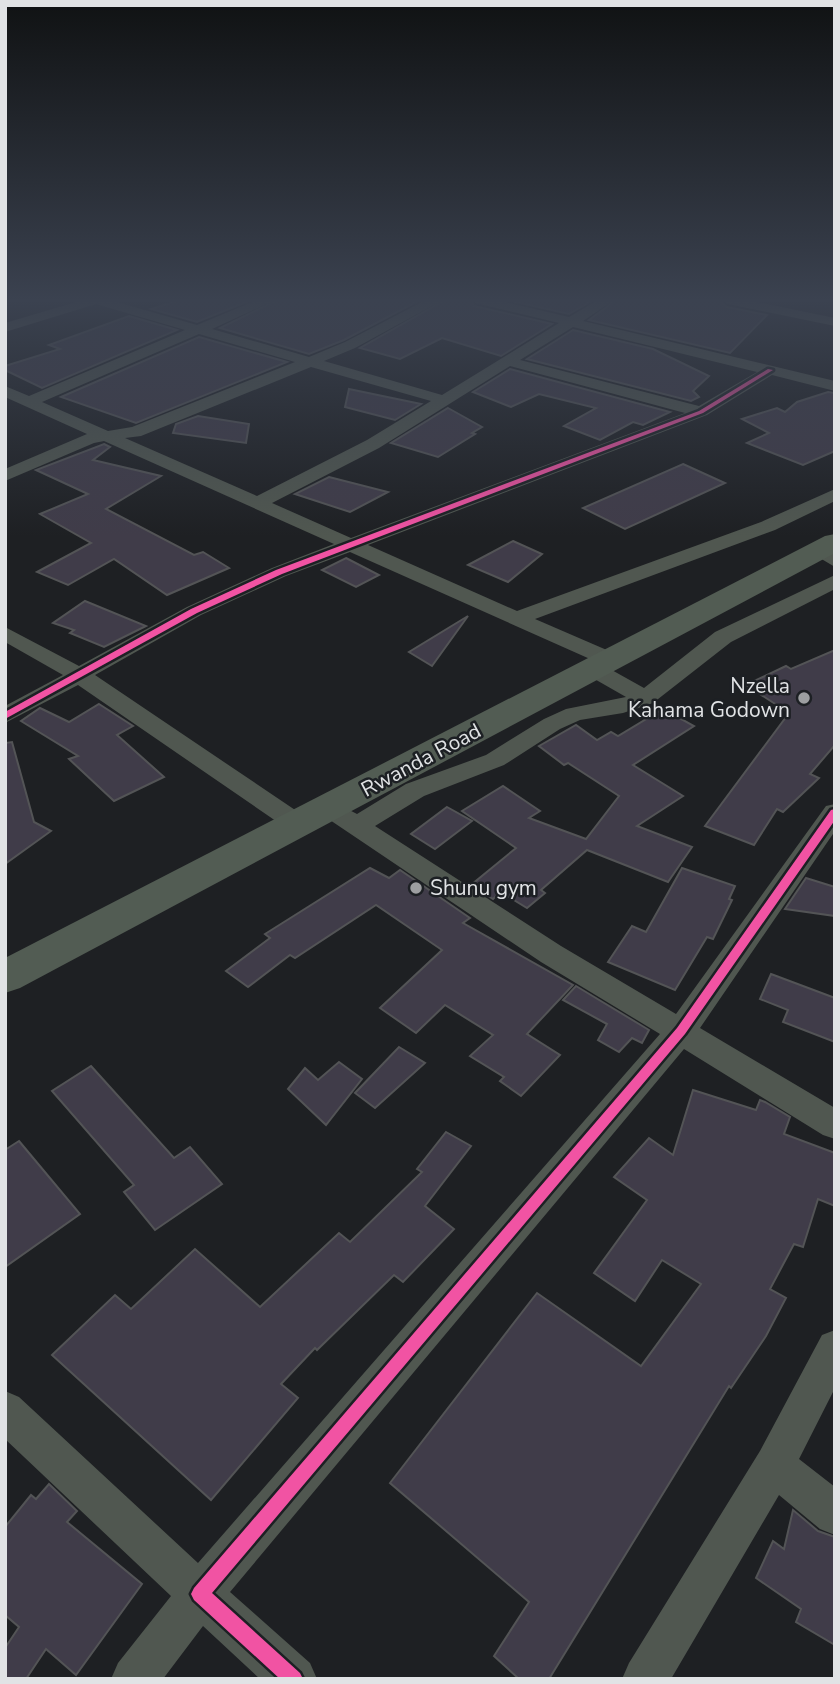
<svg xmlns="http://www.w3.org/2000/svg" width="840" height="1684" viewBox="0 0 840 1684" font-family="'Nunito Sans',sans-serif">
	<style>
		.building { fill: #403c49; stroke: #535456; stroke-width: 2 }
		.lines { fill: none; stroke-linecap: round; stroke-linejoin: round }
		.minor { fill: #505750; fill-rule: evenodd }
		.trunk { fill: #525c53; fill-rule: evenodd }
		.cycleway-casing { stroke: #1d2024; stroke-width: 5 }
		.cycleway { fill: #f153a3; fill-rule: evenodd }
		.poi-dot { fill: #9d9fa1; stroke: #1d2024; stroke-width: 2.5 }
		.labels { text-anchor: middle; dominant-baseline: central; stroke-width: 5; stroke-linejoin: round; paint-order: stroke }
		.poi-label { font-size: 21px; fill: #e1e3e5; stroke: #1d2024; text-anchor: end }
		.street-label { font-size: 21px; fill: #e1e3e5; stroke: #1d2024 }
	</style>
	<rect width="100%" height="100%" fill="#1e2023"/>
	<!-- building -->
	<g class="building">
		<polygon points="180,300 251,300 197,322 151,309"/>
		<polygon points="277,300 411,300 418,301 344,340 309,354 220,328"/>
		<polygon points="445,300 470,300 474,306 552,324 501,356 442,338 400,359 360,348"/>
		<polygon points="507,300 593,300 569,314"/>
		<polygon points="616,300 719,300 727,307 767,315 730,353 589,320"/>
		<polygon points="129,316 177,330 42,388 5,370 5,366 60,349 49,345"/>
		<polygon points="573,330 653,349 709,376 693,391 699,397 691,401 527,359"/>
		<polygon points="199,337 287,362 136,423 61,397"/>
		<polygon points="510,369 670,412 643,425 633,422 600,440 564,426 596,408 539,394 511,407 473,392"/>
		<polygon points="349,389 421,404 395,420 345,407"/>
		<polygon points="828,392 835,393 835,451 803,465 747,443 769,433 742,419 777,408 785,412 797,402"/>
		<polygon points="448,408 482,427 472,433 475,434 438,457 391,443"/>
		<polygon points="198,416 249,424 246,443 173,433 176,424"/>
		<polygon points="104,444 110,447 93,460 161,476 106,509 194,555 203,552 229,568 167,595 114,559 68,585 37,572 91,543 40,514 88,494 36,470"/>
		<polygon points="683,464 725,483 625,529 583,508"/>
		<polygon points="329,477 388,492 350,512 295,494"/>
		<polygon points="513,541 542,554 508,582 468,565"/>
		<polygon points="346,558 379,575 356,587 322,570"/>
		<polygon points="85,601 146,626 104,647 70,633 74,630 53,623"/>
		<polygon points="468,616 432,666 409,652"/>
		<polygon points="835,650 835,745 810,774 819,778 783,812 777,809 754,845 705,826 789,713 746,685 786,666 791,669"/>
		<polygon points="99,704 133,726 117,735 164,777 114,801 69,759 78,756 21,721 40,708 69,722"/>
		<polygon points="663,709 694,726 633,765 683,796 637,826 692,847 668,882 587,850 541,890 545,893 527,908 501,892 493,899 471,885 516,848 462,811 503,786 540,811 529,818 586,839 619,796 568,763 564,765 539,746 576,725 597,740 611,732 618,736"/>
		<polygon points="12,742 34,822 51,831 5,864 5,743"/>
		<polygon points="447,807 472,821 435,849 411,834"/>
		<polygon points="370,868 389,878 400,870 470,918 463,923 573,985 527,1034 560,1055 521,1096 500,1081 504,1077 470,1056 493,1035 445,1005 416,1033 380,1008 442,950 376,905 295,958 290,955 248,987 226,971 270,938 265,934"/>
		<polygon points="682,868 735,886 729,899 732,900 713,939 707,937 675,990 608,962 632,926 646,932"/>
		<polygon points="806,878 835,887 835,916 785,909"/>
		<polygon points="771,974 835,998 835,1042 783,1022 788,1010 760,999"/>
		<polygon points="576,986 649,1030 642,1043 632,1038 619,1052 598,1040 607,1024 563,1000"/>
		<polygon points="399,1047 425,1063 375,1108 355,1093"/>
		<polygon points="339,1062 362,1079 326,1125 288,1089 305,1068 318,1080"/>
		<polygon points="91,1066 174,1158 190,1147 222,1184 155,1230 124,1192 134,1185 52,1091"/>
		<polygon points="693,1090 756,1110 760,1100 765,1102 790,1117 784,1134 835,1153 835,1206 818,1199 803,1247 794,1244 770,1289 786,1298 766,1336 731,1388 729,1386 549,1679 519,1679 494,1656 529,1602 390,1483 537,1293 641,1366 701,1284 662,1260 635,1301 594,1273 647,1200 614,1177 649,1138 673,1155"/>
		<polygon points="446,1132 471,1146 425,1206 454,1229 403,1282 394,1275 317,1350 315,1348 281,1384 298,1398 211,1500 52,1355 115,1295 131,1309 195,1249 260,1307 339,1233 350,1242 422,1172 417,1169"/>
		<polygon points="19,1141 80,1214 5,1267 5,1150"/>
		<polygon points="49,1484 77,1511 67,1522 142,1584 76,1675 46,1649 26,1679 5,1679 5,1648 19,1627 5,1615 5,1527 31,1495 36,1499"/>
		<polygon points="793,1510 818,1531 835,1537 835,1645 796,1622 801,1609 756,1578 773,1541 784,1549"/>
	</g>
	<g class="lines">
		<!-- minor -->
		<g class="minor">
			<path d="M 83,300 L 110,300 L 197,325 L 257,300 L 275,300 L 212,329 L 309,357 L 345,342 L 426,300 L 443,300 L 355,348 L 324,361 L 442,395 L 559,323 L 475,303 L 473,300 L 496,300 L 569,317 L 598,300 L 614,300 L 583,321 L 835,381 L 835,391 L 772,375 L 707,415 L 368,545 L 517,611 L 761,522 L 835,489 L 835,501 L 775,530 L 535,619 L 616,654 L 619,659 L 616,664 L 601,664 L 644,688 L 715,632 L 835,575 L 835,589 L 731,642 L 653,703 L 623,713 L 580,720 L 560,729 L 504,765 L 424,796 L 375,826 L 561,946 L 676,1014 L 826,806 L 835,804 L 835,831 L 700,1028 L 835,1108 L 835,1139 L 823,1135 L 684,1049 L 230,1592 L 310,1663 L 317,1679 L 260,1679 L 203,1626 L 163,1679 L 111,1679 L 118,1663 L 171,1596 L 5,1439 L 5,1391 L 19,1397 L 198,1563 L 660,1034 L 541,962 L 321,814 L 317,808 L 321,802 L 330,800 L 357,814 L 406,784 L 486,755 L 544,719 L 566,709 L 626,697 L 584,673 L 581,668 L 584,663 L 599,663 L 350,552 L 286,576 L 201,615 L 95,675 L 307,818 L 311,824 L 307,830 L 298,833 L 289,830 L 78,685 L 5,723 L 5,706 L 63,675 L 5,642 L 5,627 L 79,666 L 187,607 L 272,568 L 334,544 L 104,441 L 94,443 L 5,481 L 5,469 L 87,434 L 5,397 L 5,386 L 29,396 L 185,330 L 96,304 L 5,332 L 5,323 ZM 573,327 L 757,372 L 699,406 L 520,360 ZM 199,334 L 295,362 L 132,427 L 108,431 L 42,402 ZM 510,366 L 685,413 L 351,538 L 272,503 L 379,448 ZM 311,367 L 431,401 L 367,440 L 257,496 L 125,438 L 141,436 Z"/>
			<polygon points="721,300 747,300 835,318 835,326 728,304"/>
			<polygon points="818,545 835,553 835,567 808,551 811,547"/>
			<polygon points="835,1330 835,1388 799,1459 835,1487 835,1535 820,1529 779,1495 671,1679 622,1679 629,1663 760,1451 822,1335"/>
		</g>
		<!-- trunk -->
		<polygon class="trunk" points="835,534 835,553 20,988 5,993 5,958 825,536"/>
		<defs>
			<g id="cycleway">
				<polygon points="768,369 773,370 703,413 282,574 197,613 5,719 5,712 191,609 276,570 699,411"/>
				<polygon points="835,809 835,820 685,1034 212,1593 300,1673 303,1679 280,1679 194,1600 191,1594 194,1588 677,1028 831,810"/>
			</g>
		</defs>
		<!-- cycleway casing -->
		<use href="#cycleway" class="cycleway-casing"/>
		<!-- cycleway -->
		<use href="#cycleway" class="cycleway"/>
	</g>
	<!-- sky -->
	<linearGradient id="sky" x2="0" y2="1"><stop stop-color="#101213"/><stop offset="0.56" stop-color="#3b4250"/><stop offset="1" stop-color="#3b4250" stop-opacity="0"/></linearGradient>
	<rect width="840" height="536" fill="url(#sky)"/>
	<!-- markers -->
	<g class="poi-dot">
		<circle cx="804" cy="698" r="7"/>
		<circle cx="416" cy="888" r="7"/>
	</g>
	<g class="labels">
		<!-- poi labels -->
		<g class="poi-label">
			<text x="790" y="686">Nzella<tspan x="790" dy="24">Kahama Godown</tspan></text>
			<text x="430" y="888" text-anchor="start">Shunu gym</text>
		</g>
		<!-- street labels -->
		<g class="street-label">
			<text transform="translate(421 760) rotate(-28)">Rwanda Road</text>
		</g>
	</g>
	<!-- border -->
	<rect width="840" height="1684" fill="none" stroke="#e1e3e5" stroke-width="14"/>
</svg>
